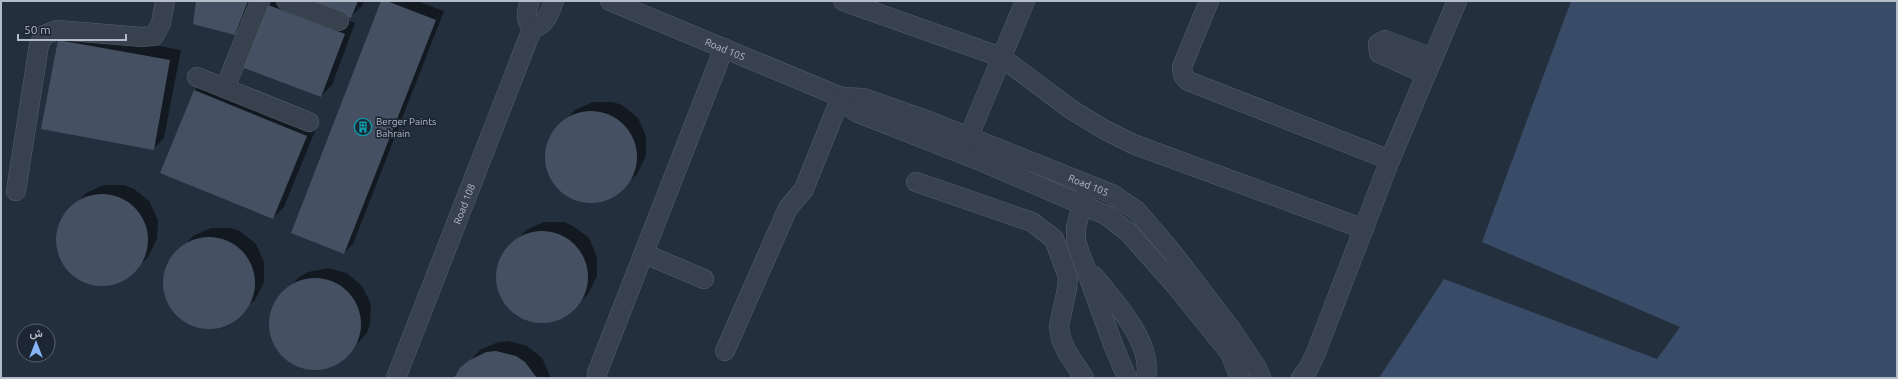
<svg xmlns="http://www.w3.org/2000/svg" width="1898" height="379" viewBox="0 0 1898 379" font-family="Ubuntu,Vazirmatn,sans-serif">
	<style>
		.water { fill: #394c67 }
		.shadow { fill: #0007 }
		.building { fill: #455162 }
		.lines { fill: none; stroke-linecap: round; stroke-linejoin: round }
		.minor-casing { stroke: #565f6c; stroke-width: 20 }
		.minor { stroke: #38414e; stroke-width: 19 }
		.labels { text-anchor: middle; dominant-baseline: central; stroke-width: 3.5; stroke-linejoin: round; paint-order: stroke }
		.street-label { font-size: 10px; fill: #b4bcc9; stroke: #1d2633 }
		.poi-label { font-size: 10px; fill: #b4bcc9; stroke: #1d2633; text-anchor: start }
	</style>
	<rect width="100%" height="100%" fill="#242f3e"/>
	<!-- water -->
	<polygon class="water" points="1571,1 1897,1 1897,378 1379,378 1444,279 1657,359 1680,327 1482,242"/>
	<!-- shadow -->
	<g class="shadow">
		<polygon points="197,1 254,1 246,23 235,34"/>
		<polygon points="266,1 297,1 355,23 332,85 321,96 240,65"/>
		<polygon points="311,1 364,1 362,6 351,16"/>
		<polygon points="382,1 417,1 444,11 353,244 344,253"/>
		<polygon points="70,29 181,50 164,138 153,149 43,128 59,40"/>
		<polygon points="205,80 317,126 284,207 273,218 194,91"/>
		<polygon points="593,102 613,102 622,105 638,118 646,136 646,156 637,174 626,185 610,197 590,201 571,196 555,184 547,166 547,146 551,136 575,110"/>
		<polygon points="104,185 124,185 134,189 149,201 158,220 157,239 148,257 137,268 121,281 101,285 82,280 67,267 58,249 59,229 62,220 86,193"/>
		<polygon points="544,222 564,222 573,226 589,238 597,257 597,276 588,294 569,312 551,321 531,320 513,311 501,295 498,286 498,266 502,257 526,230"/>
		<polygon points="211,228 231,228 240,231 256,244 264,262 264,282 255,300 227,323 218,326 198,326 188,323 173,310 165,292 165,272 169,262 193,236"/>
		<polygon points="328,268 347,273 362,286 371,304 370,324 367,333 343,359 324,368 304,367 295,364 280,351 274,343 270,323 275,304 299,277 308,272"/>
		<polygon points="508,341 527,346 542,358 551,378 455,378 480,350 498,342"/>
	</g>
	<!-- building -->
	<g class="building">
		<polygon points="196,1 248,1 235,35 193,24"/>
		<polygon points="309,1 358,1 351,18"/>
		<polygon points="381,1 387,1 436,20 344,254 291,233"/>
		<polygon points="263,3 345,34 321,97 239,66"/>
		<polygon points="58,40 170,60 154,150 41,129"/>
		<polygon points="194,90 307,136 273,219 160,173"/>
		<circle cx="591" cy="157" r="46"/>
		<circle cx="102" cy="240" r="46"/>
		<circle cx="542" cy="277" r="46"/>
		<circle cx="209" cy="283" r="46"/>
		<circle cx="315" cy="324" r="46"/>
		<polygon points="496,351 516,356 525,362 537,378 454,378 460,368 468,361 486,352"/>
	</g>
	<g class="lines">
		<defs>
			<g id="minor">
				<polyline points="286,1 339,21"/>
				<path d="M 530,1 C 526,12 525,19 532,29"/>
				<path id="s1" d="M 610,1 L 841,97 L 863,98 L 929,121 L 1112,194 L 1137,211 L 1172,252 L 1231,329 L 1257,368 L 1261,378"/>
				<polyline points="843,1 1001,57 1072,110 1105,130 1133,144 1364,229"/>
				<polyline points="1209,1 1182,67 1183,75 1188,81 1390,160"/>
				<path d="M 532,29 C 546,25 549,14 554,1"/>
				<polyline points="1426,74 1379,53 1378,44 1385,40 1433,58"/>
				<polyline points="197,77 309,122"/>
				<polyline points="225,88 260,1"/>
				<polyline points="841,97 849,107 858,113 983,162 1106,215 1128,232 1176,286 1230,353 1240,378"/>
				<polyline points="969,136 1025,1"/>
				<polyline points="916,182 1032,222 1054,239 1068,277 1067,289 1059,326 1061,339 1067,352 1084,378"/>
				<polyline points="16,191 39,45 44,35 57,30 142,37 154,36 161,23 165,1"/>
				<polyline points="1085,193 1076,228 1076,242 1114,347 1127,378"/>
				<polyline points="645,254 704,279"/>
				<path d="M 1094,276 C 1115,303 1153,341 1146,378"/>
				<polyline points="725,351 788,208 804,189 841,97"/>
				<path id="s2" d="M 396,378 L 532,29"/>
				<polyline points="597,378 597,373 724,48"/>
				<polyline points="1301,378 1308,369 1315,355 1390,160 1457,1"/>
			</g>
		</defs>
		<!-- minor casing -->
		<use href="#minor" class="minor-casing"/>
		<!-- minor -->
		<use href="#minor" class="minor"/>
	</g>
	<!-- icons -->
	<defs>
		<symbol id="building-ring" viewBox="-11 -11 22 22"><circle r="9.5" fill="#1d2633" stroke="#0f9aa8" stroke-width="1.5"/><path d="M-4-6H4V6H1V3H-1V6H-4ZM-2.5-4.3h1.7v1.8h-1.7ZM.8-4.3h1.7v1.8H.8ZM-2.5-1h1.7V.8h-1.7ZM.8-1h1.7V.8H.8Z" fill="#0f9aa8"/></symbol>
	</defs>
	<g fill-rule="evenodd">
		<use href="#building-ring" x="353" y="117" width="20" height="20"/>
	</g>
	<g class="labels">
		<!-- street labels -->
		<g class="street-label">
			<text stroke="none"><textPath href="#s1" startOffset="125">Road 105</textPath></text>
			<text stroke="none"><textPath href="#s1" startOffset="514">Road 105</textPath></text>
			<text stroke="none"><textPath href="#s2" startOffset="187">Road 108</textPath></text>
		</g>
		<!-- poi labels -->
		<g class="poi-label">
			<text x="376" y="121">Berger Paints<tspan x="376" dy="12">Bahrain</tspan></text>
		</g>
	</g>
	<!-- border -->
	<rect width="1898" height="379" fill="none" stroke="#b4bcc9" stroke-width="4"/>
	<!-- north arrow -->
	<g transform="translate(36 343)"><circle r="19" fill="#1d2633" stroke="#59626f"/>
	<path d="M0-3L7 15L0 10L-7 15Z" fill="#8ab4f8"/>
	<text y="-6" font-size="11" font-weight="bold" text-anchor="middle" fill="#b4bcc9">ش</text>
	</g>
	<!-- scale -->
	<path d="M18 34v6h108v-6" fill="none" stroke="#b4bcc9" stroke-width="2"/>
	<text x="24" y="34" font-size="12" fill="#b4bcc9" stroke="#1d2633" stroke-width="3" paint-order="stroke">50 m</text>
</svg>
